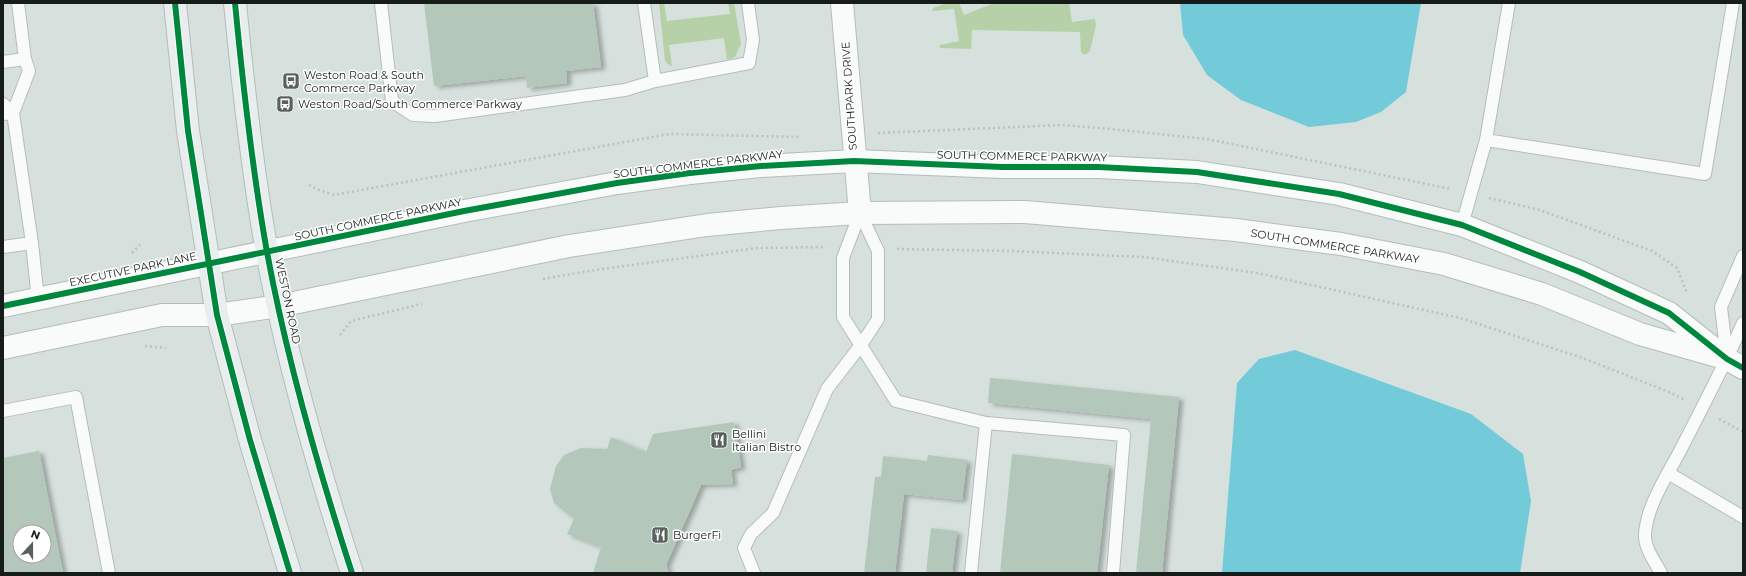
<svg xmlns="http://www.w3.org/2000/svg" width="1746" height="576" viewBox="0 0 1746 576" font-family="Montserrat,sans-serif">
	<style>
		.green { fill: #b6d0a7 }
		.water { fill: #73cbda }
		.building { fill: #b4c7bb; fill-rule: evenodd; filter: url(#shadow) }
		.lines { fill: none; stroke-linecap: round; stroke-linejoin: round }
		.lane-casing { stroke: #b5bdba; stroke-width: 14 }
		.street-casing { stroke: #b5bdba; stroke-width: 24 }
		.secondary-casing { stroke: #b5bdba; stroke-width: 24 }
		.path { stroke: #bdc0bf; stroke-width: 2.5; stroke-dasharray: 2 3; stroke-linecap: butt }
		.lane { stroke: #f9fafa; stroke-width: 12 }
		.street { stroke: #f9fafa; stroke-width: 22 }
		.secondary { stroke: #e7eeed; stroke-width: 22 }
		.cycleway-casing { stroke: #fff; stroke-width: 8 }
		.cycleway { stroke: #00873e; stroke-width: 6 }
		.labels { text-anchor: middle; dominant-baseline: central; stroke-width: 3; stroke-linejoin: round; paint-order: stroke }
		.poi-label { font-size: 11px; fill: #161c1a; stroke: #fff; text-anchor: start }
		.street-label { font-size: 11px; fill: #161c1a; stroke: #fff }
	</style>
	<defs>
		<filter id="shadow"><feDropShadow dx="4.5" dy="2.5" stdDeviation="2" flood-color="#0004"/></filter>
	</defs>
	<rect width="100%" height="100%" fill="#d6e0dc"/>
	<!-- green -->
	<g class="green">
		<polygon points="659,3 664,3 667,21 730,14 728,3 734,3 741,44 735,57 727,60 724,38 669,45 672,66 669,65 665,61"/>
		<polygon points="947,3 959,3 964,15 994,3 1069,3 1072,22 1095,19 1096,25 1090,51 1085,55 1081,52 1080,32 972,30 971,49 941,48 939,47 940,45 959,41 954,9 932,11 933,8"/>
	</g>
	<!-- water -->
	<g class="water">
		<polygon points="1180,3 1421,3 1406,92 1381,112 1356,122 1309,127 1241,100 1207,75 1183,35"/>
		<polygon points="1295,350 1471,414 1523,454 1531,501 1520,573 1222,573 1237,383 1259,359"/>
	</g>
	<!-- building -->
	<g class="building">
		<polygon points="424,3 593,3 601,67 566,71 567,83 527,88 526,76 434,86"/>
		<polygon points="990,378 1179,397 1162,573 1136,573 1151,419 988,403"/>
		<polygon points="734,422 741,467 731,470 733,484 701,485 666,565 669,573 593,573 601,547 567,534 574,519 554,503 550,489 556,466 564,455 581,448 607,449 611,437 646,452 653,434"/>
		<path d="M 39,451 L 63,573 L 3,573 L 3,458 ZM 20,532 L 44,532 L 44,556 L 20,556 Z"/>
		<polygon points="1012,454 1109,465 1097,573 1000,573"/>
		<polygon points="928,455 967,460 962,500 904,494 895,573 864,573 875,477 881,477 883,456 927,461"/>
		<polygon points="931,528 957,531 952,573 926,573"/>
	</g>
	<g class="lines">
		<defs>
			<g id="lane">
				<polyline points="381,3 392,101 413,115 435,116 625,90 655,81 749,63 753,40 748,3"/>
				<polyline points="644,3 655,81"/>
				<polyline points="3,62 25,59"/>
				<polyline points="3,104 13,113 29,71 25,59 18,3"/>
				<polyline points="3,114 13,113 32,243 38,299"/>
				<polyline points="1486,140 1705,174 1733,3"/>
				<polyline points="860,213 843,258 843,317 896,401 986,423 1124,435 1113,573"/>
				<polyline points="1462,225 1486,140 1509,3"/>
				<polyline points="3,247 32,243"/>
				<polyline points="1727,358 1721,307 1743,256"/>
				<polyline points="3,411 76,397 109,573"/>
				<polyline points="1668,473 1743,517"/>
				<polyline points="754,573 744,548 751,534 773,513 827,389 861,345 878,319 878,251 860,213"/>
				<polyline points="971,573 986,423"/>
				<path d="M 1661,573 C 1655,562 1644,547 1645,534 C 1647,505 1667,476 1680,451 C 1702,408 1724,367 1743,323"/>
			</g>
			<g id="street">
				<polyline points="842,3 860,213"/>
				<polyline points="3,306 464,211 617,183 690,173 761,166 854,161 1002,167 1098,167 1197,172 1339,194 1462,225 1580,272 1669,313 1727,359 1743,368"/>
				<polyline points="3,348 162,315 217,315 279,306 569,246 707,225 781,218 860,213 1025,212 1236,230 1341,244 1444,264 1542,294 1640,334 1717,356"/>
			</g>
			<g id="secondary">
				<polyline points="175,3 188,131 217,315 250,440 290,573"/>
				<path d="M 235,3 C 243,86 252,169 267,252 C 287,361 318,468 352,573"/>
			</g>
		</defs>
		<!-- lane casing -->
		<use href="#lane" class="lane-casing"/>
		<!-- street casing -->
		<use href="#street" class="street-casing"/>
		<!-- secondary casing -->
		<use href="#secondary" class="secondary-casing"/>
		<!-- path -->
		<g class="path">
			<polyline points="878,133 1062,125 1100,128 1207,139 1451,189"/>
			<polyline points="309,185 319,190 334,195 669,134 801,137"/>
			<polyline points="1489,198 1540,210 1652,251 1677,268 1687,293"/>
			<polyline points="897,249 1012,251 1143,257 1257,273 1460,318 1580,357 1669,392 1685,400"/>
			<polyline points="132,253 140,245"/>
			<polyline points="543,279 595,270 757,248 826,247"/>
			<polyline points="340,335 351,321 422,304"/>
			<polyline points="145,346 166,348"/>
			<polyline points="1719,419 1743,432"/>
		</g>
		<!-- lane -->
		<use href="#lane" class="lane"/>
		<!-- street -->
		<use href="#street" class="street"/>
		<!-- secondary -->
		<use href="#secondary" class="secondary"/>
		<defs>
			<g id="cycleway">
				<polyline points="175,3 188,131 217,315 250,440 290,573"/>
				<path d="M 235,3 C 243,86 252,169 267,252 C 287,361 318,468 352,573"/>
				<polyline points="3,306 464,211 617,183 690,173 761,166 854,161 1002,167 1098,167 1197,172 1339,194 1462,225 1580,272 1669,313 1727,359 1743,368"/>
			</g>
		</defs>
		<!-- cycleway casing -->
		<use href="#cycleway" class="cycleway-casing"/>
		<!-- cycleway -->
		<use href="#cycleway" class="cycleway"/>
	</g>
	<!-- icons -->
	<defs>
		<symbol id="bus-square" viewBox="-11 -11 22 22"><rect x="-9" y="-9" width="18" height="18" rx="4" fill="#59615e" stroke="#fff"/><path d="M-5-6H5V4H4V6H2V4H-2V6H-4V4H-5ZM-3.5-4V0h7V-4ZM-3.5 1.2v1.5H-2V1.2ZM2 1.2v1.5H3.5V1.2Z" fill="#fff"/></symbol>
		<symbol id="restaurant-square" viewBox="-11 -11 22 22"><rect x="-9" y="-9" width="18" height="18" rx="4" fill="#59615e" stroke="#fff"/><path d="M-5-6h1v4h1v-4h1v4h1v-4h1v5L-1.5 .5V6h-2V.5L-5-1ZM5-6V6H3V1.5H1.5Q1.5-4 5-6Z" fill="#fff"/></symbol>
	</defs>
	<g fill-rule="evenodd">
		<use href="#bus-square" x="281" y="71" width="20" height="20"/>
		<use href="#bus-square" x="275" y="94" width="20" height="20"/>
		<use href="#restaurant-square" x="709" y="430" width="20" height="20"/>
		<use href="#restaurant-square" x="650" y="525" width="20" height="20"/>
	</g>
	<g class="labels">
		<!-- poi labels -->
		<g class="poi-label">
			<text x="304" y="75">Weston Road &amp; South<tspan x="304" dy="13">Commerce Parkway</tspan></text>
			<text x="298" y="104">Weston Road/South Commerce Parkway</text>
			<text x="732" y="434">Bellini<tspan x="732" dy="13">Italian Bistro</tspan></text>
			<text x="673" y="535">BurgerFi</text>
		</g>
		<!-- street labels -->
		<g class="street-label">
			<text transform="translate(849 96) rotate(-94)">SOUTHPARK DRIVE</text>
			<text transform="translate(1022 156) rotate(1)">SOUTH COMMERCE PARKWAY</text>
			<text transform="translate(698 164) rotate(-7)">SOUTH COMMERCE PARKWAY</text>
			<text transform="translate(378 219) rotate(-12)">SOUTH COMMERCE PARKWAY</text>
			<text transform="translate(1335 246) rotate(9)">SOUTH COMMERCE PARKWAY</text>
			<text transform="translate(133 269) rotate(-12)">EXECUTIVE PARK LANE</text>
			<text transform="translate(288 301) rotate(78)">WESTON ROAD</text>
		</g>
	</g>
	<!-- border -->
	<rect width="1746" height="576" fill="none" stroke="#161c1a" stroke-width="8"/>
	<!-- north arrow -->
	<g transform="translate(32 544) rotate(21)"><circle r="19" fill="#ffffff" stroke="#a2a4a3"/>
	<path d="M0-3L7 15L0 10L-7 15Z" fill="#59615e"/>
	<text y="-6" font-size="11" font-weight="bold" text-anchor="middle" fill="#161c1a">N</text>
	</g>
</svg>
